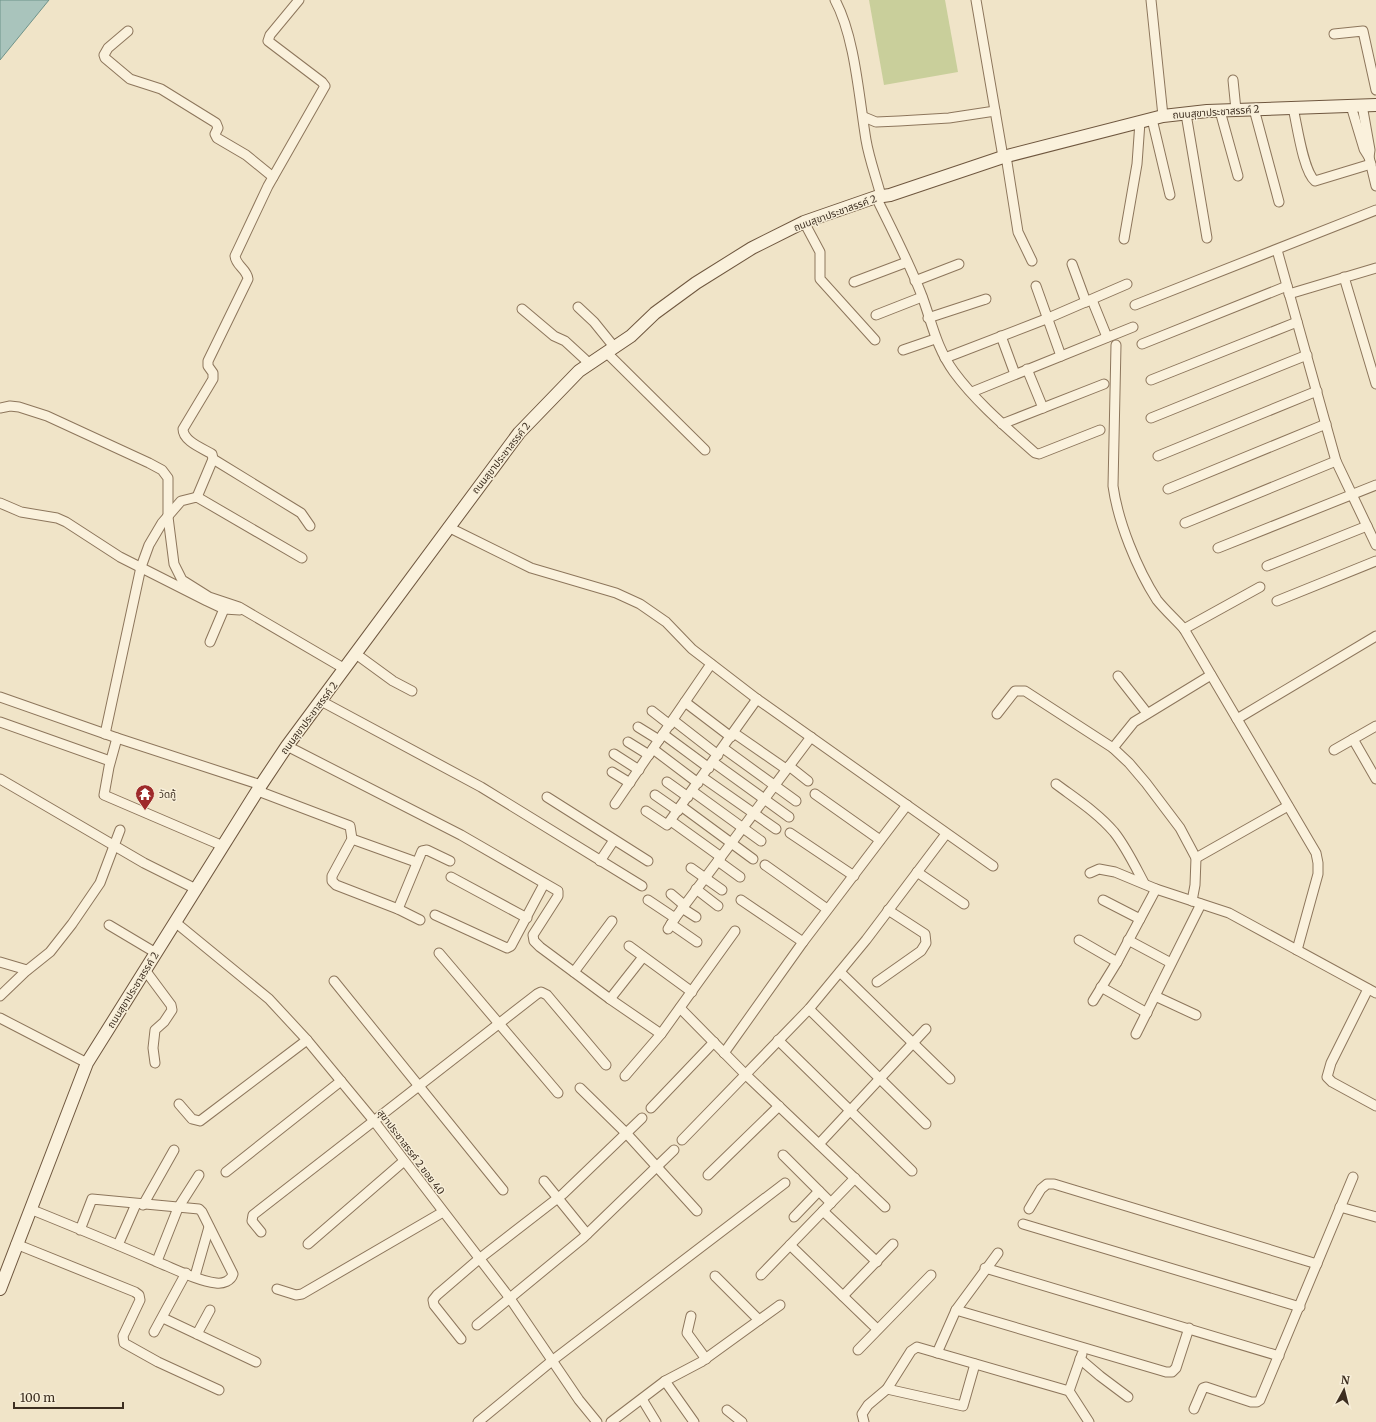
<svg xmlns="http://www.w3.org/2000/svg" width="1376" height="1422" viewBox="0 0 1376 1422" font-family="Merriweather,'Noto Sans Thai',serif">
	<style>
		.green { fill: #c9cf9b }
		.water { fill: #a9c4bc; stroke: #6f938a }
		.lines { fill: none; stroke-linecap: round; stroke-linejoin: round }
		.street-casing { stroke: #8d765c; stroke-width: 11 }
		.secondary-casing { stroke: #6f573f; stroke-width: 14 }
		.street { stroke: #faf1dc; stroke-width: 9 }
		.secondary { stroke: #faf1dc; stroke-width: 12 }
		.labels { text-anchor: middle; dominant-baseline: central; stroke-width: 3; stroke-linejoin: round; paint-order: stroke }
		.street-label { font-size: 10px; fill: #3d2e20; stroke: #f7eed8 }
		.poi-label { font-size: 10px; fill: #3d2e20; stroke: #f7eed8; text-anchor: start }
	</style>
	<rect width="100%" height="100%" fill="#f0e4c8"/>
	<!-- green -->
	<polygon class="green" points="869,0 945,0 958,72 884,85"/>
	<!-- water -->
	<polygon class="water" points="0,0 49,0 0,60"/>
	<g class="lines">
		<defs>
			<g id="street">
				<path d="M 835,0 C 855,37 859,98 866,140 C 869,158 876,177 881,196"/>
				<polyline points="976,0 1003,157"/>
				<polyline points="1151,0 1163,116"/>
				<polyline points="128,31 108,48 104,55 105,58 130,79 161,89 216,123 218,128 215,134 217,138 246,155 273,177"/>
				<polyline points="1334,34 1363,31 1376,90"/>
				<polyline points="1233,80 1236,110"/>
				<polyline points="1362,105 1370,150 1369,157 1376,186"/>
				<polyline points="1351,106 1364,149 1369,157"/>
				<path d="M 1293,108 C 1297,124 1303,171 1315,181 L 1371,164"/>
				<polyline points="1254,109 1279,202"/>
				<polyline points="1220,111 1238,176"/>
				<polyline points="1186,114 1207,238"/>
				<polyline points="864,117 876,122 899,121 949,118 995,111"/>
				<polyline points="1152,119 1170,195"/>
				<polyline points="1006,156 1018,232 1032,261"/>
				<path d="M 876,197 C 892,230 909,262 922,296 C 932,323 936,347 954,372 C 976,402 1007,428 1035,453 L 1039,454 L 1100,430"/>
				<polyline points="804,222 820,252 820,279 875,340"/>
				<polyline points="1124,239 1137,164 1140,122"/>
				<polyline points="1277,250 1336,461 1376,545"/>
				<polyline points="1072,264 1086,302"/>
				<polyline points="1344,277 1376,384"/>
				<polyline points="915,281 959,264"/>
				<polyline points="854,282 907,262"/>
				<polyline points="1036,286 1061,356"/>
				<polyline points="1289,294 1376,268"/>
				<polyline points="1092,300 1107,337"/>
				<polyline points="1135,305 1376,210"/>
				<polyline points="578,307 594,322 615,348"/>
				<polyline points="522,309 554,336 565,341 590,364"/>
				<polyline points="876,315 922,297"/>
				<polyline points="928,318 986,299"/>
				<polyline points="1001,336 1015,374"/>
				<polyline points="1142,344 1287,286"/>
				<path d="M 1116,345 L 1113,486 C 1118,522 1137,569 1157,600 C 1165,610 1176,620 1184,629 L 1316,853 L 1318,863 L 1318,874 L 1297,950"/>
				<polyline points="903,350 935,339"/>
				<polyline points="607,353 705,450"/>
				<polyline points="945,358 1046,319 1127,284"/>
				<polyline points="1027,369 1043,408"/>
				<polyline points="1151,380 1297,322"/>
				<polyline points="972,392 1133,327"/>
				<polyline points="0,408 10,406 19,407 47,416 149,463 162,470 168,478 168,517 174,564 182,580 209,597 239,607 345,669"/>
				<polyline points="1151,418 1307,355"/>
				<polyline points="1002,424 1104,384"/>
				<polyline points="1158,456 1317,391"/>
				<polyline points="213,459 301,513 310,526"/>
				<polyline points="1168,489 1326,424"/>
				<path d="M 197,497 L 213,459 L 212,454 C 202,448 183,441 183,429 L 213,379 L 213,373 L 208,366 L 208,361 L 248,279 C 247,269 236,266 235,256 L 268,186 L 325,86 L 322,82 L 268,41 L 270,35 L 299,0"/>
				<polyline points="0,503 21,512 57,518 66,522 120,557 207,601 224,609 240,610"/>
				<polyline points="1185,523 1336,461"/>
				<polyline points="448,527 531,568 616,593 640,604 666,622 692,649 757,699 993,866"/>
				<polyline points="1218,548 1376,485"/>
				<polyline points="1267,566 1367,526"/>
				<polyline points="1277,601 1376,561"/>
				<polyline points="1184,629 1260,587"/>
				<polyline points="210,642 224,609"/>
				<polyline points="356,654 393,681 412,691"/>
				<polyline points="1118,676 1147,713"/>
				<polyline points="0,697 117,738 261,785"/>
				<polyline points="321,701 481,787 642,886"/>
				<polyline points="685,702 731,737"/>
				<polyline points="652,711 670,725"/>
				<polyline points="997,714 1015,691 1025,691 1113,748 1129,763 1146,783 1180,828 1196,858 1195,885 1192,901"/>
				<polyline points="1237,719 1376,636"/>
				<polyline points="673,720 718,755"/>
				<polyline points="0,722 110,761"/>
				<polyline points="638,727 659,740"/>
				<polyline points="734,733 786,769"/>
				<polyline points="105,734 141,567 149,545 162,523 181,501 197,497 302,558"/>
				<polyline points="663,734 709,768"/>
				<polyline points="117,738 109,767 104,795 223,846"/>
				<polyline points="1353,739 1376,779"/>
				<polyline points="628,742 649,755"/>
				<polyline points="287,746 461,835 558,891 558,896 533,935 534,941 540,947 610,999 661,1034"/>
				<polyline points="723,748 796,801"/>
				<polyline points="1113,748 1134,722 1211,675"/>
				<polyline points="653,749 698,783"/>
				<polyline points="1334,750 1376,726"/>
				<polyline points="614,754 639,770"/>
				<polyline points="713,762 789,817"/>
				<polyline points="789,766 808,781"/>
				<polyline points="612,772 630,783"/>
				<polyline points="702,777 776,829"/>
				<polyline points="0,779 144,863 196,889"/>
				<polyline points="667,782 688,797"/>
				<path d="M 1056,784 C 1076,799 1098,813 1114,832 C 1126,847 1135,866 1144,883"/>
				<polyline points="258,791 350,826 352,839 332,876 332,881 336,885 398,909 420,920"/>
				<polyline points="692,791 761,841"/>
				<polyline points="815,794 880,840"/>
				<polyline points="655,795 678,811"/>
				<polyline points="547,797 648,861"/>
				<polyline points="615,804 711,664"/>
				<polyline points="681,806 753,859"/>
				<polyline points="646,811 667,825 757,699"/>
				<polyline points="671,821 721,857"/>
				<polyline points="790,833 854,876"/>
				<polyline points="352,839 416,862"/>
				<polyline points="1196,858 1288,806"/>
				<polyline points="600,861 614,840"/>
				<polyline points="718,861 740,877"/>
				<polyline points="765,865 827,909"/>
				<polyline points="691,868 722,890"/>
				<polyline points="917,872 964,904"/>
				<polyline points="1090,873 1099,869 1115,872 1156,889 1229,913 1376,993"/>
				<polyline points="451,877 527,918"/>
				<polyline points="696,889 718,906"/>
				<polyline points="671,894 684,905"/>
				<polyline points="648,900 675,918 668,929"/>
				<polyline points="741,900 803,942"/>
				<polyline points="1103,900 1140,919"/>
				<polyline points="682,908 696,917"/>
				<polyline points="398,909 422,851 427,850 450,861"/>
				<polyline points="435,915 507,948 511,946 544,884"/>
				<polyline points="675,918 811,737"/>
				<polyline points="175,922 269,999 307,1040 374,1121 509,1297 579,1400 597,1422"/>
				<polyline points="671,924 697,942"/>
				<polyline points="109,925 156,953"/>
				<polyline points="1079,940 1117,962"/>
				<polyline points="1128,940 1171,963"/>
				<polyline points="629,946 692,992"/>
				<polyline points="439,953 558,1093"/>
				<polyline points="0,962 27,970"/>
				<polyline points="145,970 171,1005 172,1010 164,1022 155,1030 153,1048 155,1063"/>
				<polyline points="574,972 612,921"/>
				<polyline points="840,972 950,1079"/>
				<polyline points="334,981 503,1190"/>
				<polyline points="877,982 921,951 926,943 925,934 888,910"/>
				<polyline points="1101,987 1147,1013"/>
				<polyline points="1368,989 1331,1063 1327,1077 1332,1082 1376,1106"/>
				<polyline points="0,996 25,972 50,952 72,924 100,883 120,830"/>
				<polyline points="1155,996 1196,1015"/>
				<polyline points="610,999 643,957"/>
				<polyline points="1093,1001 1117,962 1156,889"/>
				<polyline points="680,1008 745,1074 885,1207"/>
				<polyline points="809,1009 926,1124"/>
				<polyline points="0,1018 87,1063"/>
				<polyline points="1136,1034 1201,904"/>
				<polyline points="778,1040 912,1171"/>
				<polyline points="724,1053 803,942 907,805"/>
				<polyline points="625,1076 661,1034 735,931"/>
				<polyline points="580,1088 627,1134 697,1211"/>
				<polyline points="179,1104 192,1119 200,1121 307,1040"/>
				<polyline points="651,1108 714,1042"/>
				<polyline points="682,1140 809,1009 866,940 946,834"/>
				<polyline points="819,1144 926,1029"/>
				<polyline points="783,1155 831,1203"/>
				<polyline points="226,1172 341,1081"/>
				<polyline points="708,1175 779,1106"/>
				<polyline points="544,1181 587,1234"/>
				<polyline points="143,1205 174,1150"/>
				<polyline points="1340,1207 1376,1217"/>
				<path d="M 30,1209 C 72,1226 114,1243 155,1261 C 173,1268 197,1281 216,1283 C 223,1284 231,1281 233,1274 L 202,1212 L 199,1209 L 92,1199 L 80,1230"/>
				<polyline points="1029,1209 1041,1189 1047,1184 1054,1184 1317,1264"/>
				<polyline points="823,1211 877,1262"/>
				<polyline points="794,1217 819,1191"/>
				<polyline points="1023,1224 1300,1307"/>
				<polyline points="261,1232 252,1221 253,1215 537,994 541,992 547,995 606,1065"/>
				<polyline points="16,1244 135,1292 139,1295 140,1300 123,1336 124,1343 158,1362 219,1390"/>
				<polyline points="308,1244 404,1161"/>
				<polyline points="118,1245 136,1204"/>
				<polyline points="790,1245 877,1329"/>
				<polyline points="157,1261 178,1208 199,1175"/>
				<polyline points="985,1268 1279,1356"/>
				<polyline points="761,1275 855,1178"/>
				<polyline points="195,1276 209,1227"/>
				<polyline points="715,1276 759,1320"/>
				<polyline points="277,1289 296,1295 302,1294 443,1212"/>
				<polyline points="843,1296 893,1244"/>
				<polyline points="956,1310 1166,1372 1172,1372 1176,1368 1189,1328"/>
				<polyline points="691,1316 687,1333 706,1359"/>
				<polyline points="163,1318 256,1362"/>
				<polyline points="477,1325 583,1238 674,1150"/>
				<polyline points="154,1332 186,1273"/>
				<polyline points="197,1334 210,1310"/>
				<polyline points="461,1339 434,1305 433,1300 437,1295 479,1259 563,1194 642,1118"/>
				<polyline points="858,1350 931,1275"/>
				<polyline points="937,1353 956,1310 998,1253"/>
				<polyline points="1080,1359 1100,1376 1128,1397"/>
				<polyline points="665,1381 694,1422"/>
				<polyline points="887,1389 963,1406 975,1364"/>
				<polyline points="1069,1391 1082,1354"/>
				<polyline points="642,1399 656,1422"/>
				<polyline points="1194,1409 1203,1388 1206,1387 1251,1402 1257,1402 1260,1400 1353,1177"/>
				<polyline points="727,1410 742,1422"/>
				<polyline points="478,1422 553,1360 785,1183"/>
				<polyline points="611,1422 665,1381 701,1362 780,1305"/>
				<polyline points="864,1422 862,1414 868,1405 887,1389 911,1351 917,1347 1069,1391 1089,1422"/>
			</g>
			<polyline id="secondary" points="0,1289 87,1063 261,785 287,746 519,433 579,371 631,336 655,313 696,283 752,248 804,222 876,197 890,195 1003,157 1163,116 1207,111 1376,105"/>
		</defs>
		<!-- street casing -->
		<use href="#street" class="street-casing"/>
		<!-- secondary casing -->
		<use href="#secondary" class="secondary-casing"/>
		<!-- street -->
		<use href="#street" class="street"/>
		<!-- secondary -->
		<use href="#secondary" class="secondary"/>
	</g>
	<!-- icons -->
	<defs>
		<symbol id="temple-pin" viewBox="-11 -11 22 30"><path d="M0 17L-7.5 6A9.5 9.5 0 1 1 7.5 6Z" fill="#9e2a2b" stroke="#f7eed8"/><path d="M0-6L5-2H3V0L6.5 2.5H4V6H1.5V3h-3V6H-4V2.5H-6.5L-3 0V-2H-5Z" fill="#fff"/></symbol>
	</defs>
	<g fill-rule="evenodd">
		<use href="#temple-pin" x="134" y="783" width="22" height="30"/>
	</g>
	<g class="labels">
		<!-- street labels -->
		<g class="street-label">
			<text transform="translate(1216 112) rotate(-4)">ถนนสุขาประชาสรรค์ 2</text>
			<text transform="translate(835 213) rotate(-20)">ถนนสุขาประชาสรรค์ 2</text>
			<text transform="translate(501 458) rotate(-52)">ถนนสุขาประชาสรรค์ 2</text>
			<text transform="translate(309 718) rotate(-53)">ถนนสุขาประชาสรรค์ 2</text>
			<text transform="translate(133 990) rotate(-58)">ถนนสุขาประชาสรรค์ 2</text>
			<text transform="translate(411 1152) rotate(53)">สุขาประชาสรรค์ 2 ซอย 40</text>
		</g>
		<!-- poi labels -->
		<g class="poi-label">
			<text x="159" y="794">วัดกู้</text>
		</g>
	</g>
	<!-- north arrow -->
	<g transform="translate(1344 1390) rotate(7)" stroke="#f7eed8" stroke-width="3" paint-order="stroke">
	<path d="M0-3L7 15L0 10L-7 15Z" fill="#3d2e20"/>
	<text y="-6" font-size="11" font-weight="bold" text-anchor="middle" fill="#3d2e20">N</text>
	</g>
	<!-- scale -->
	<path d="M14 1402v6h109v-6" fill="none" stroke="#3d2e20" stroke-width="2"/>
	<text x="20" y="1402" font-size="12" fill="#3d2e20" stroke="#f7eed8" stroke-width="3" paint-order="stroke">100 m</text>
</svg>
